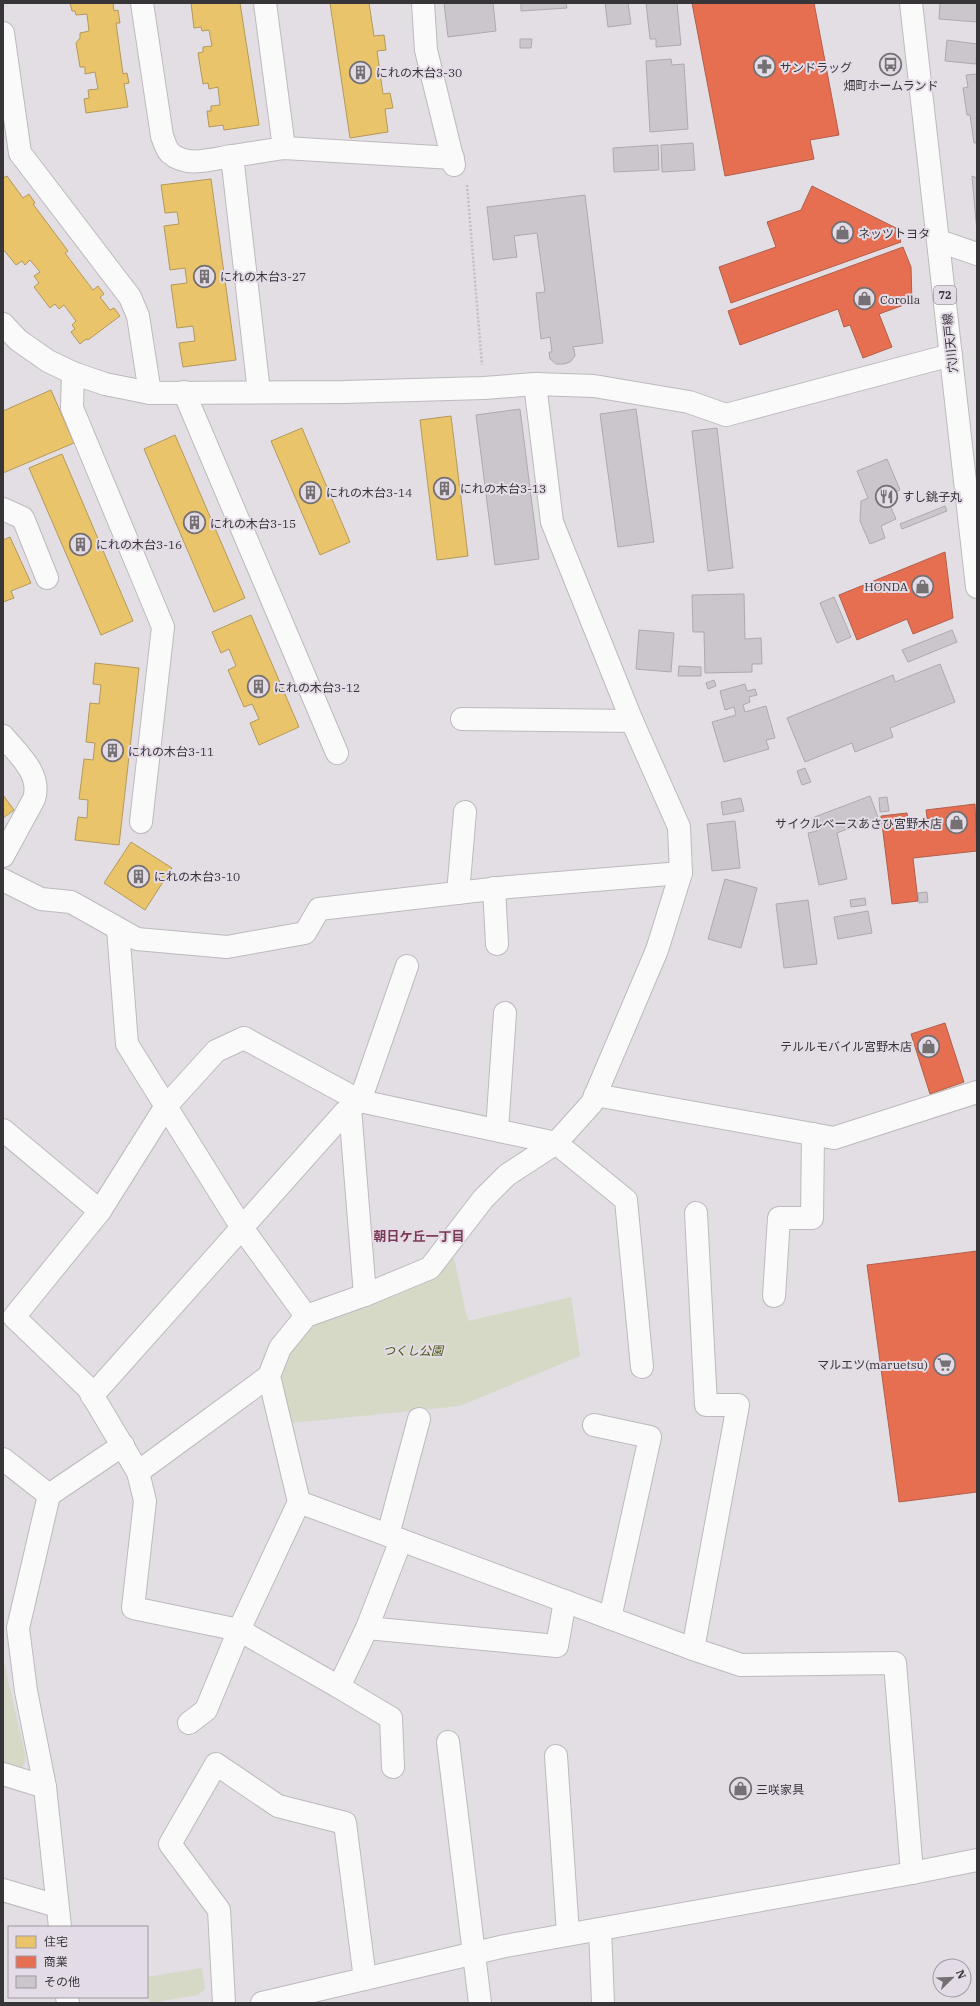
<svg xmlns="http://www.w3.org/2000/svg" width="980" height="2006" viewBox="0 0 980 2006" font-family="'IBM Plex Serif','Noto Sans JP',serif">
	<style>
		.green { fill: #d5d9c6 }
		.homes { fill: #e9c46a; stroke: #b4995b }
		.shops { fill: #e76f51; stroke: #b25e4a }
		.building { fill: #cac6cb; stroke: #adaaae }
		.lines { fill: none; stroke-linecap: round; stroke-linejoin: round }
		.minor-casing { stroke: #bdbabe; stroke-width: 24 }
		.major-casing { stroke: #bdbabe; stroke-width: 24 }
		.path { stroke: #c1c0c1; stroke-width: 2.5; stroke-dasharray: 2 2; stroke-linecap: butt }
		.minor { stroke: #fbfafb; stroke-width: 22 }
		.major { stroke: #fbfafb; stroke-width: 22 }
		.labels { text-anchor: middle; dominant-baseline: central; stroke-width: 4; stroke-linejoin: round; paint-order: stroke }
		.shield { fill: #e3dbe6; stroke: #6b676d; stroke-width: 1 }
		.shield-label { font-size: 11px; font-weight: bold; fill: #383539 }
		.poi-label { font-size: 12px; fill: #383539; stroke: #e3dbe6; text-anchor: start }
		.street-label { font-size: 12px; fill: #383539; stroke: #e3dbe6 }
		.park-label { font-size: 12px; font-style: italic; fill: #48550c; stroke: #e3dbe6 }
		.neighbourhood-label { font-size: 13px; font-weight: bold; fill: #7d3956; stroke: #e3dbe6 }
	</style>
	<rect width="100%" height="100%" fill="#e2dee3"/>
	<!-- green -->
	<g class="green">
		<polygon points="452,1250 468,1321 571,1297 580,1356 460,1406 292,1423 280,1374 290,1345 309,1325"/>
		<polygon points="3,1658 26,1758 23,1767 13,1771 3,1768"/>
		<polygon points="202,1968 205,1989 198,1995 149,2003 147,1977"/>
	</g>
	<!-- homes -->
	<g class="homes">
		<polygon points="70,3 113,3 114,11 118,10 120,23 116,23 123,74 127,73 129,83 124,84 128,107 86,113 84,99 89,98 88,90 98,89 95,72 85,74 85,67 80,67 76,43 80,38 80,33 89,31 87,14 76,15 75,11 72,11"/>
		<polygon points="191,3 240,3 259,125 224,130 223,125 209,127 207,111 211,111 211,106 220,105 218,87 209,89 208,83 203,84 198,53 203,52 203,47 212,46 209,30 202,31 201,27 194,28"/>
		<polygon points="330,3 369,3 374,36 384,35 386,50 377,51 383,94 390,93 393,108 385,109 388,132 350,138"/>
		<polygon points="7,176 23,198 29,194 35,203 33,204 68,251 65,253 93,290 98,286 104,294 100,297 110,310 114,308 120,316 88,340 86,339 80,344 71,332 75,329 72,325 76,321 64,305 59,309 55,304 50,308 34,287 39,283 34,276 40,272 30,260 25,265 22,261 16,265 3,249 3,178"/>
		<polygon points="211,179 236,360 183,367 179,343 195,341 193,326 177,328 171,285 187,283 185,268 170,270 164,226 179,224 177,212 165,213 161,185"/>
		<polygon points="51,390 74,443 3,473 3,411"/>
		<polygon points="451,416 468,556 437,560 420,420"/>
		<polygon points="302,428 350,542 320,555 271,441"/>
		<polygon points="175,435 245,598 214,612 144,449"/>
		<polygon points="62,454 133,621 101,635 29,468"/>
		<polygon points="10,537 31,583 11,591 14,598 3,602 3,540"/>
		<polygon points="251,615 299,727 259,745 250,723 259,719 252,704 244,707 228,670 236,666 229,649 221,653 212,632"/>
		<polygon points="95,663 139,668 119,845 75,840 78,817 87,818 88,800 79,799 84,759 93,760 95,743 86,742 90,703 99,704 101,685 93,684"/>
		<polygon points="3,795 14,810 3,818"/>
		<polygon points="131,842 172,868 145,910 104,883"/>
	</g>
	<!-- shops -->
	<g class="shops">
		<polygon points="692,3 814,3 839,135 810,140 814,159 725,176"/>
		<polygon points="812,186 896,228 901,242 731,303 719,267 776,247 767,222 801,210"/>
		<polygon points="903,247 911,267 912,302 879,314 892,347 863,358 850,325 844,327 838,309 740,345 728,311"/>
		<polygon points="945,552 953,618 913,634 907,619 857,640 839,595"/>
		<polygon points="975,804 977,851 913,858 918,901 892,904 881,816 907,813 909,826 928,824 926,810"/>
		<polygon points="945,1023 964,1082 930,1094 911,1034"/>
		<polygon points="977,1251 977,1492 899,1502 867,1265"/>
	</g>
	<!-- building -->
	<g class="building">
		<polygon points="444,3 493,3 496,31 448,37"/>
		<polygon points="521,3 566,3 567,8 521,11"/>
		<polygon points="605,3 628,3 631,24 608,27"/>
		<polygon points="646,3 677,3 681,45 656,47 656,39 650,39"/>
		<polygon points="940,3 977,3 977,22 939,19"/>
		<polygon points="520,39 532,39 531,48 520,48"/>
		<polygon points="947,40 977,44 976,64 945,61"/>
		<polygon points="671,59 672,65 684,64 688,129 650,132 646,61"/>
		<polygon points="977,74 977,143 974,143 970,115 967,115 963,88 968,87 966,75"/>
		<polygon points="693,143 695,170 662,172 661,145"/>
		<polygon points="658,145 659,170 614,172 613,148"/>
		<polygon points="972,176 977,178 977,232"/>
		<polygon points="585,195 603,343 572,347 574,349 575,356 570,362 564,364 556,364 550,359 549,352 552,352 550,337 541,339 536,293 545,292 537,233 514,236 517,257 493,260 487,207"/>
		<polygon points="520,409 539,559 495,565 476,415"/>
		<polygon points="636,409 654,542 618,547 600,414"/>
		<polygon points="717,428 733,568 708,571 692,431"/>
		<polygon points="887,459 900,490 886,496 896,519 881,526 885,538 870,544 860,521 861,501 868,498 857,471"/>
		<polygon points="945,506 947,511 902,529 900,524"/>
		<polygon points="744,594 745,639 761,638 762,664 752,664 752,672 705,673 704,632 693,632 692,595"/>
		<polygon points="834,597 851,637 837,643 820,603"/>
		<polygon points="639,630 674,633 671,672 636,669"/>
		<polygon points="952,630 957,642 908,662 902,650"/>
		<polygon points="940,664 955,702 890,728 893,737 855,752 852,743 805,762 787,718 893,675 895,682"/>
		<polygon points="679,666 701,667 701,676 678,676"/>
		<polygon points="714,680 716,686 708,689 706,683"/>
		<polygon points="745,684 747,691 755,689 757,695 749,697 750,702 743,705 745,712 766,706 775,738 766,740 769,749 724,762 712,722 736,715 734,707 725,710 720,691"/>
		<polygon points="805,768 811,782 802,785 797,771"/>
		<polygon points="870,796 878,817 837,833 847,879 819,885 808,833 817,831 812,818"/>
		<polygon points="887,797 889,811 880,812 879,798"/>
		<polygon points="741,798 744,811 723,815 721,802"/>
		<polygon points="735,821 740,868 712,871 707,824"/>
		<polygon points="725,879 757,888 741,948 708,939"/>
		<polygon points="927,892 928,902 919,903 918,893"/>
		<polygon points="865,898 866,905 851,907 850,900"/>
		<polygon points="808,900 817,964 784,968 776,904"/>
		<polygon points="868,911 872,933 838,939 834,917"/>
	</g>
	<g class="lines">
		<defs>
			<g id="minor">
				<path d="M 142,3 L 162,136 C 164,141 166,149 170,153 C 187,168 212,159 232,156"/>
				<polyline points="265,3 284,148"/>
				<polyline points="423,3 426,50 454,165"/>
				<polyline points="3,33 20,153 130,297 138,316 150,393"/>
				<polyline points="939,241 977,254"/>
				<polyline points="3,324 18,340 48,361 73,373 105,384 150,393 344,392 484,388 535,384 594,386 689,402 726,415 951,355"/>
				<polyline points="73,373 72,408 163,627 141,822"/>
				<polyline points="184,392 337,753"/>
				<polyline points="259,392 232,156 284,148 453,158"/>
				<polyline points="3,509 23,518 47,578"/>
				<polyline points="462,719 632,721"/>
				<path d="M 3,736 C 18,754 42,774 34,799 L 3,856"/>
				<polyline points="3,880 41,899 71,902 137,939 227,947 305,933 319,909 509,887 681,873"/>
				<polyline points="494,888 497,944"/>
				<polyline points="458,893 465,812"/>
				<polyline points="118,929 127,1044 242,1228 306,1316"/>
				<polyline points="595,1095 834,1138 977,1092"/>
				<polyline points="350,1108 365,1295"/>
				<polyline points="3,1130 100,1211"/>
				<polyline points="497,1130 505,1013"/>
				<polyline points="774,1296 779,1218 812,1218 813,1134"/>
				<polyline points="92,1396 345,1112 360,1101 407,966"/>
				<polyline points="594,1425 650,1437 610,1618"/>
				<polyline points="3,1459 49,1495"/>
				<polyline points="138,1472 269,1376"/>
				<polyline points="299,1502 693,1649 741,1665 895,1663 912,1873"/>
				<polyline points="388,1535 419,1419"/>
				<polyline points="401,1540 367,1628 339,1687 239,1630 133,1608 145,1501 138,1472 88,1388 14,1317 100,1211 166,1106 216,1051 244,1038 360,1101 556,1143 626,1200 642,1367"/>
				<polyline points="367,1628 557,1646 565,1601"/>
				<polyline points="693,1649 738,1405 706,1405 696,1213"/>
				<polyline points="339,1687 391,1718 393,1767"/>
				<polyline points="189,1723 206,1710 239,1630 299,1502 269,1376 280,1348 306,1316 365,1295 430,1268 483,1199 507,1175 556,1143 592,1103 657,950 681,873 679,827 632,721 552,522 535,384"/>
				<polyline points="448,1742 480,2003"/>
				<polyline points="556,1756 568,1934"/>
				<polyline points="3,1774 45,1787"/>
				<polyline points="3,1890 57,1906"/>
				<polyline points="60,1927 45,1787 26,1691 18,1628 49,1495 123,1445"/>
				<polyline points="600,1929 603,2003"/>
				<polyline points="67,1997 68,2003"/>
				<polyline points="224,2003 219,1910 170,1844 216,1764 278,1806 345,1823 365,1979"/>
				<polyline points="262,2003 505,1946 912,1873 977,1860"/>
			</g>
			<polyline id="major" points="911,3 977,587"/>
		</defs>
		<!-- minor casing -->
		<use href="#minor" class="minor-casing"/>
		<!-- major casing -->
		<use href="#major" class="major-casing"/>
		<!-- path -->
		<polyline class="path" points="467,185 482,365"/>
		<!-- minor -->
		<use href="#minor" class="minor"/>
		<!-- major -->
		<use href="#major" class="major"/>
	</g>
	<!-- icons -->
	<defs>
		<symbol id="bus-ring" viewBox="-11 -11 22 22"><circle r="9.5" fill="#e3dbe6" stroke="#747074" stroke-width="1.5"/><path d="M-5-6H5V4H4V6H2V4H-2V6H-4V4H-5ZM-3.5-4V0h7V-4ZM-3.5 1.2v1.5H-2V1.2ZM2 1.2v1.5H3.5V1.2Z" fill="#747074"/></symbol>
		<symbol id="pharmacy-ring" viewBox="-11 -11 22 22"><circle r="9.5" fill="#e3dbe6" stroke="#747074" stroke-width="1.5"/><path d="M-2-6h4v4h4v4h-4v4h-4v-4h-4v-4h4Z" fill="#747074"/></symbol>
		<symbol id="building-ring" viewBox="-11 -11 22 22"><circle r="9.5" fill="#e3dbe6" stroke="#747074" stroke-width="1.5"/><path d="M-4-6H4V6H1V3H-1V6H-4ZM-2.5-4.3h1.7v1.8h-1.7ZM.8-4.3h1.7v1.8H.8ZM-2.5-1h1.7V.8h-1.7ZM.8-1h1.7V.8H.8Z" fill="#747074"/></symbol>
		<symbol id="shop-ring" viewBox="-11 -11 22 22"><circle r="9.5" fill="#e3dbe6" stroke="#747074" stroke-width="1.5"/><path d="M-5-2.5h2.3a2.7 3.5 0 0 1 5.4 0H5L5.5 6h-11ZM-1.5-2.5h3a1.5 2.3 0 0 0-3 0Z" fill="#747074"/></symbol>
		<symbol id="restaurant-ring" viewBox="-11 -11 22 22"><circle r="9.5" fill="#e3dbe6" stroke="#747074" stroke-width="1.5"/><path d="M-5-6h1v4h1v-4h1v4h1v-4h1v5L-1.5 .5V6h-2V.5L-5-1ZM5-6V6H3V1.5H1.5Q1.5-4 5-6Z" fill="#747074"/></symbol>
		<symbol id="supermarket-ring" viewBox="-11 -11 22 22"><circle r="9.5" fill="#e3dbe6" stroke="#747074" stroke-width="1.5"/><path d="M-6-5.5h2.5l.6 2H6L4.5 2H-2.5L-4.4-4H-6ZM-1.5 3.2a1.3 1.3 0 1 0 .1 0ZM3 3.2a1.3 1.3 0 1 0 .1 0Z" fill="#747074"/></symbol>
	</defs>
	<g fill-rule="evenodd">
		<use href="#bus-ring" x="878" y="52" width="25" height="25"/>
		<use href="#pharmacy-ring" x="752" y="54" width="25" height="25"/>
		<use href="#building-ring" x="348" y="60" width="25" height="25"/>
		<use href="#shop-ring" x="830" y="220" width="25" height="25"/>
		<use href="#building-ring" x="192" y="264" width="25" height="25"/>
		<use href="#shop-ring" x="852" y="286" width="25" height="25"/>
		<use href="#building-ring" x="432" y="476" width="25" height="25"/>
		<use href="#building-ring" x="298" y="480" width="25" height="25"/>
		<use href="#restaurant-ring" x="874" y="484" width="25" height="25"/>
		<use href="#building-ring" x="182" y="510" width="25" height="25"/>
		<use href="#building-ring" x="68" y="532" width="25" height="25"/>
		<use href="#shop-ring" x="910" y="574" width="25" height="25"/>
		<use href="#building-ring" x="246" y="674" width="25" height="25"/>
		<use href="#building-ring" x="100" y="738" width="25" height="25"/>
		<use href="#shop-ring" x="944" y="810" width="25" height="25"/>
		<use href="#building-ring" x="126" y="864" width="25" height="25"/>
		<use href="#shop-ring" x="916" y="1034" width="25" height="25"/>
		<use href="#supermarket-ring" x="932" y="1352" width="25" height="25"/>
		<use href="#shop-ring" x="728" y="1776" width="25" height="25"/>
	</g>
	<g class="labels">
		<!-- shield labels -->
		<rect class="shield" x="934" y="286" width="22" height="18" rx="3"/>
		<g class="shield-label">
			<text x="945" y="295">72</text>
		</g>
		<!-- poi labels -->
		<g class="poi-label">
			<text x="780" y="67">サンドラッグ</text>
			<text x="376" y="72">にれの木台3-30</text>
			<text x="891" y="85" text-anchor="middle">畑町ホームランド</text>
			<text x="858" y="233">ネッツトヨタ</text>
			<text x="220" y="276">にれの木台3-27</text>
			<text x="880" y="299">Corolla</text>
			<text x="460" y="488">にれの木台3-13</text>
			<text x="326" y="492">にれの木台3-14</text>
			<text x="902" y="496">すし銚子丸</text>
			<text x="210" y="523">にれの木台3-15</text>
			<text x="96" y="544">にれの木台3-16</text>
			<text x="908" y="586" text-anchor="end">HONDA</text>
			<text x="274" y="687">にれの木台3-12</text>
			<text x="128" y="751">にれの木台3-11</text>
			<text x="942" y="823" text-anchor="end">サイクルベースあさひ宮野木店</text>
			<text x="154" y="876">にれの木台3-10</text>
			<text x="912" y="1046" text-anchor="end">テルルモバイル宮野木店</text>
			<text x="928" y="1364" text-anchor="end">マルエツ(maruetsu)</text>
			<text x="756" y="1789">三咲家具</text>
		</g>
		<!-- street labels -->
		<g class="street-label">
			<text transform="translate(950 343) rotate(-96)">穴川天戸線</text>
		</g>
		<!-- park labels -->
		<g class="park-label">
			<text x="413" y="1350">つくし公園</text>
		</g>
		<!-- neighbourhood labels -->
		<g class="neighbourhood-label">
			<text x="419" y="1236">朝日ケ丘一丁目</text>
		</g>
	</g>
	<!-- border -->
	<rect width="980" height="2006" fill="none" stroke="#383539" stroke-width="8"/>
	<!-- legend -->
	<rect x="8" y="1926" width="140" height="72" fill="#e3dbe6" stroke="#9f99a1"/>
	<rect x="16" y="1936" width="20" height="12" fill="#e9c46a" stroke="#9f99a1"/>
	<text x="44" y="1946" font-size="12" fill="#383539">住宅</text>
	<rect x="16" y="1956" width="20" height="12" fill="#e76f51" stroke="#9f99a1"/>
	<text x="44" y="1966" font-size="12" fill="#383539">商業</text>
	<rect x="16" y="1976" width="20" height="12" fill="#cac6cb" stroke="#9f99a1"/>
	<text x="44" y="1986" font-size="12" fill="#383539">その他</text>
	<!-- north arrow -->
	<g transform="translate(952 1978) rotate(67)"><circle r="19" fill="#e3dbe6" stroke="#9f99a1"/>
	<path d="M0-3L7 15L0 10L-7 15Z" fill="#747074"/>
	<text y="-6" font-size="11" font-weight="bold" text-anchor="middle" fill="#383539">N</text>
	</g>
</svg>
